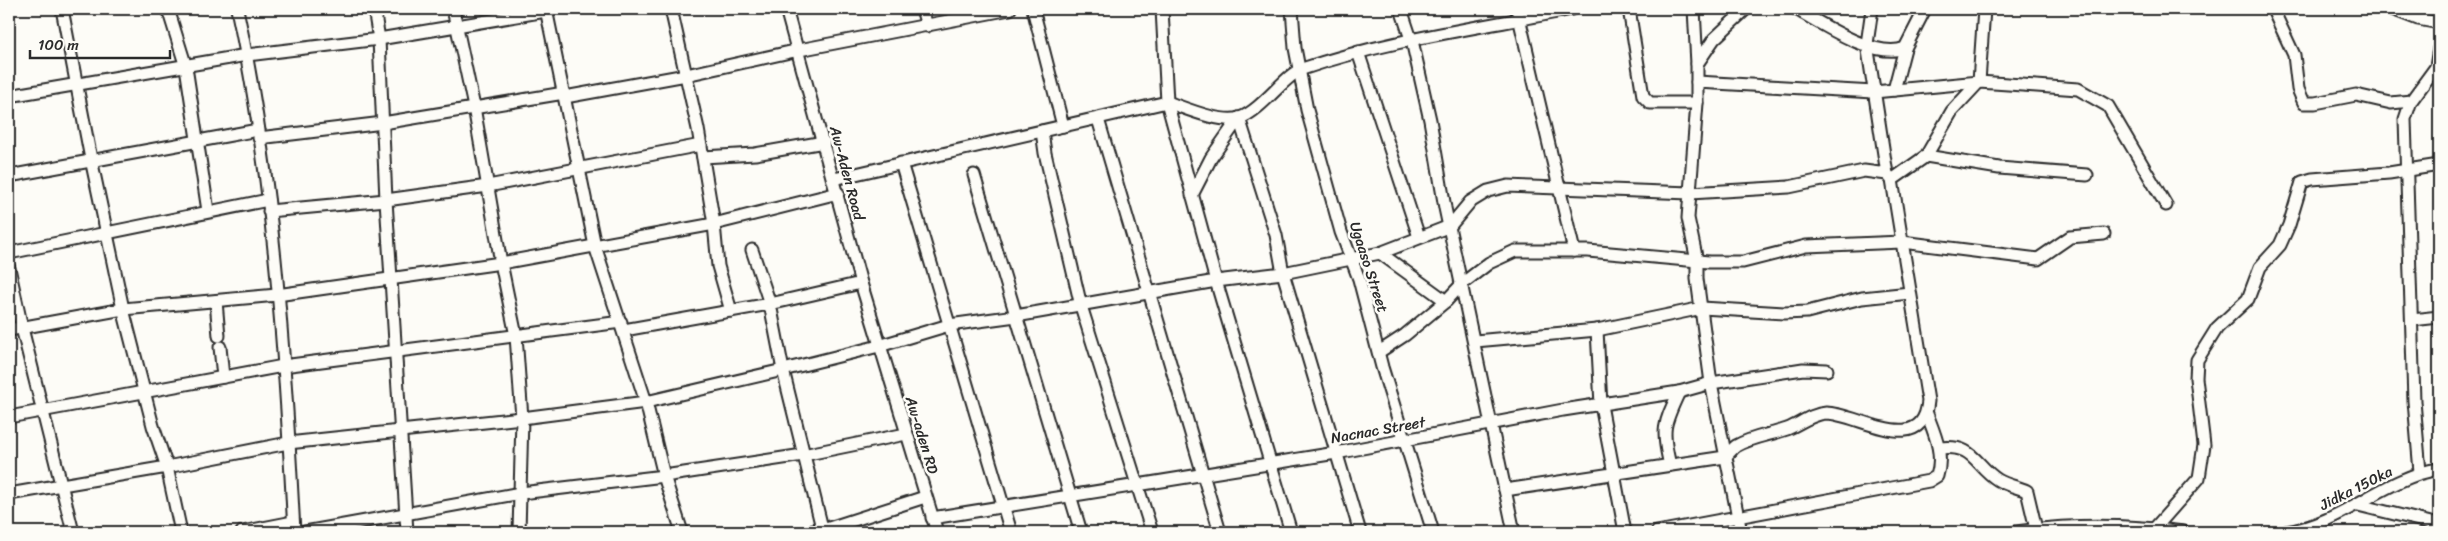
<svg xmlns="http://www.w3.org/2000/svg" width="2448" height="541" viewBox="0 0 2448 541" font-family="Sriracha,sans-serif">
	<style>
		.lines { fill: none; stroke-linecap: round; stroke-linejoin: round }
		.minor-casing { stroke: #2b2b2b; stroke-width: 15 }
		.minor { stroke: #fdfcf7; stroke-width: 11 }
		.labels { text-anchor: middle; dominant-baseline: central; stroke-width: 5; stroke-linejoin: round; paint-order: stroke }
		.street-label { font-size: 15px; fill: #2b2b2b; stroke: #fdfcf7 }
	</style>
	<rect width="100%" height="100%" fill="#fdfcf7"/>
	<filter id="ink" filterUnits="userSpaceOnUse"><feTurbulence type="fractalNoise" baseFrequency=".02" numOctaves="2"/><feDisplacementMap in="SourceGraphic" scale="10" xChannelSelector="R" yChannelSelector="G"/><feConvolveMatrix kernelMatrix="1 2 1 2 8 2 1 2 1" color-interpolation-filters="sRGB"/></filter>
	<g filter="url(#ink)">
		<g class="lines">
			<defs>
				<g id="minor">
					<polyline points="62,9 91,159 123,309 153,426 167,467 181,532"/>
					<polyline points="168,9 186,67 208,211"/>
					<path d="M 237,9 C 274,180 285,358 294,532"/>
					<polyline points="374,9 379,39 386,200 407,532"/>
					<polyline points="453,9 474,107 501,263 516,336 522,418 519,532"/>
					<polyline points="546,9 595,246 646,402 664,476 682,532"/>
					<polyline points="671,9 698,129 714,224 718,266 731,311"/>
					<polyline points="786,9 861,283 937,532"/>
					<polyline points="922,9 927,26"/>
					<polyline points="1033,9 1063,126"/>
					<polyline points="1162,9 1167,102 1216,281 1291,532"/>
					<polyline points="1292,9 1295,48 1307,110 1341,232 1359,279 1382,367 1433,532"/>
					<polyline points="1401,9 1413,45 1430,120 1445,208 1514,532"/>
					<polyline points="1517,9 1574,251"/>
					<polyline points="1629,9 1643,96 1650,103 1697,103"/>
					<polyline points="1694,9 1697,64"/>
					<path d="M 1796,9 C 1822,24 1876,60 1905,48 L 1925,9"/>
					<polyline points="1872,9 1867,44 1887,174"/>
					<polyline points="2392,9 2418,19 2439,23"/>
					<polyline points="2274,12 2294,55 2298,89 2304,103 2315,103 2356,95 2391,103 2411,101"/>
					<polyline points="1358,52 1419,237"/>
					<polyline points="1697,82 1874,92 1979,82 2078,89 2108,106 2166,205"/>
					<polyline points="1894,90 1905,48"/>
					<polyline points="9,96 247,55 379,39 546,11"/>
					<polyline points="565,97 686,75 799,50 1010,9"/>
					<polyline points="1239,118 1276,235 1283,273 1360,532"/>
					<polyline points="1098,119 1220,532"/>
					<polyline points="1042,131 1045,153 1081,306 1152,532"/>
					<polyline points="259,138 383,123 564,93"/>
					<polyline points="1926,156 1999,168 2087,175"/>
					<polyline points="703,157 755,154 824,142"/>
					<polyline points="901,163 1011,532"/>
					<polyline points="974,175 1081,532"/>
					<polyline points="9,176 258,130"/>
					<path d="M 834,179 L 1167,102 C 1185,108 1221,124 1240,118 C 1262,110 1285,75 1302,69 C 1390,39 1481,28 1572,9"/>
					<polyline points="1892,180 1926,156 1952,111 1979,82 1984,9"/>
					<polyline points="1192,195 1211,158 1239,118"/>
					<polyline points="269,211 386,200 488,186 701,145"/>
					<polyline points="752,250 770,304 783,370 823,532"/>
					<polyline points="9,253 268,200"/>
					<polyline points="1380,253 1446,301 1463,283 1489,263 1515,251 1588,251 1709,262 1743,262 1806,246 1902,242 2038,259 2070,237 2104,234"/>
					<polyline points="9,268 22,328 73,532"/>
					<polyline points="216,301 219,336"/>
					<polyline points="2412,320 2439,317"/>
					<polyline points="9,330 123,309 277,295 501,263 714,224 838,193"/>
					<polyline points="624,330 770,304 861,283"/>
					<polyline points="1597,330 1601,405 1625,532"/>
					<polyline points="1475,341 1597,330 1702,308 1784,313 1807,312 1862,298 1910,293"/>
					<polyline points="220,347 223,377"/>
					<polyline points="1379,352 1405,335 1446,301"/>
					<polyline points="9,417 283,366 621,322"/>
					<path d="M 1940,448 C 1975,444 1974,465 1998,480 C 2006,485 2018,487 2027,491 L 2036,529"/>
					<path d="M 1670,465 C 1661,429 1664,424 1679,392"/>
					<polyline points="2420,472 2414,401 2405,119 2411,101 2436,67 2439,48"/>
					<path d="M 9,494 L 167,467 L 288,443 L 522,418 L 646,402 L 783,370 L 879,346 L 949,325 L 1016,316 L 1216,281 L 1283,273 L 1380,253 L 1450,226 L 1470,202 L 1488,191 L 1508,186 L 1690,193 L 1789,187 L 1864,171 L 1887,174 L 1892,180 L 1928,401 C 1923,459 1857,413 1826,413 C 1811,414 1800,424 1787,429 C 1770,435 1751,437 1736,446 C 1732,449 1729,454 1725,457 L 1505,490"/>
					<polyline points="2358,505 2439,525"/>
					<polyline points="932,518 1336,453 1563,410 1679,392 1711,383 1803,369 1827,370"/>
					<polyline points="2155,528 2199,478 2204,445 2196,378 2197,360 2217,328 2248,299 2260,267 2280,245 2289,225 2302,182 2312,179 2389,173 2439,165"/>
					<polyline points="242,532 293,522"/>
					<polyline points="305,532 521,493 664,476 803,455 906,434"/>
					<polyline points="806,532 823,530 925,497"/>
					<path d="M 1657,532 L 1929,481 L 1937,476 C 1944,454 1935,435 1927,414"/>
					<polyline points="1741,532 1711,383 1697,279 1697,261 1688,218 1697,103 1697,64 1714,39 1746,9"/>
					<path d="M 2016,532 C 2070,524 2129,525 2184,532"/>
					<path d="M 2286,532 C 2342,524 2385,477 2439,469"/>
				</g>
			</defs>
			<!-- minor casing -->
			<use href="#minor" class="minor-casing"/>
			<!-- minor -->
			<use href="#minor" class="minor"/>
		</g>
	</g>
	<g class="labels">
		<!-- street labels -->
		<g class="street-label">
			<text transform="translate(847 173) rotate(75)">Aw-Aden Road</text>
			<text transform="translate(1369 267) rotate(72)">Ugaaso Street</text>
			<text transform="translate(1378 430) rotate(-10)">Nacnac Street</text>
			<text transform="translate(922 435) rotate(73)">Aw-aden RD</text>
			<text transform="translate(2356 488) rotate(-27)">Jidka 150ka</text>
		</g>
	</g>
	<!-- margin -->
	<rect width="2448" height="541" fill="none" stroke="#fdfcf7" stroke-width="30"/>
	<rect x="15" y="15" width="2418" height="511" fill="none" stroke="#2b2b2b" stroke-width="2" filter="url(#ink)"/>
	<!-- scale -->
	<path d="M30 50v8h140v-8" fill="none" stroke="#2b2b2b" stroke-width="2.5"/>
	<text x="38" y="50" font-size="15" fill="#2b2b2b" stroke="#fdfcf7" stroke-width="4" paint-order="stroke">100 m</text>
</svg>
